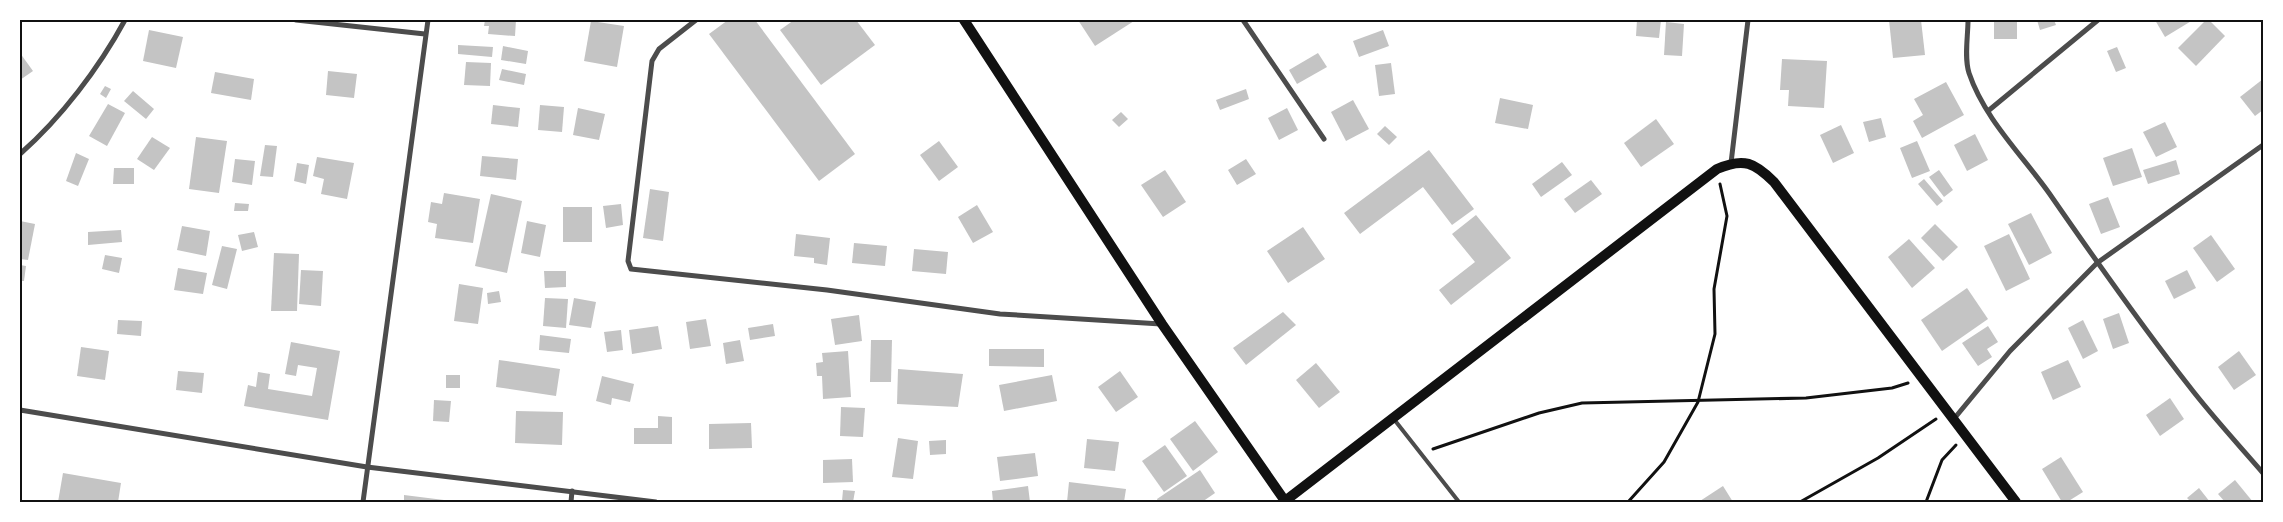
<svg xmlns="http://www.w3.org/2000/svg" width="2283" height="522" viewBox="0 0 2283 522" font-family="'DejaVu Sans',sans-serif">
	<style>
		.building { fill: #c4c4c4 }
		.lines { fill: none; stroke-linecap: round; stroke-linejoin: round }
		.path { stroke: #111; stroke-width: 3 }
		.service { stroke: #4c4c4c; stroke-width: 4 }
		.minor { stroke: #4c4c4c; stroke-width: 5 }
		.secondary { stroke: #111; stroke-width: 10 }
		.neatline { fill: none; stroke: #111; stroke-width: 2 }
	</style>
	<rect width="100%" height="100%" fill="#fff"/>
	<!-- building -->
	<g class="building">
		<polygon points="485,20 516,20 515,36 488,34 489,26 484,26"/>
		<polygon points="728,20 755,20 855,154 819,181 709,34"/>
		<polygon points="794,20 856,20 875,45 821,85 780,30"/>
		<polygon points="1078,20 1134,20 1134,21 1095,46"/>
		<polygon points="1637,20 1661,20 1659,38 1636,36"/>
		<polygon points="1889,20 1921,20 1925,55 1893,58"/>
		<rect x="1994" y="20" width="23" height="19"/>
		<polygon points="2037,20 2054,20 2056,25 2040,30"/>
		<polygon points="2155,20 2193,20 2165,37"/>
		<polygon points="2206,20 2209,20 2225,36 2196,66 2178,48"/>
		<polygon points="591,21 624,26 617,67 584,61"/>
		<polygon points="1666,22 1684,24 1682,56 1664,55"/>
		<polygon points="149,30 183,37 176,68 143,61"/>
		<polygon points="1383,30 1389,46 1359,57 1353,41"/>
		<polygon points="458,45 493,47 492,57 458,54"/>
		<polygon points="503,46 528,51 526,64 501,60"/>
		<polygon points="2117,47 2126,68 2116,72 2107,51"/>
		<polygon points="20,53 33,71 20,80"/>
		<polygon points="1318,53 1327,67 1297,84 1289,70"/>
		<polygon points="1782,59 1827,61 1824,108 1788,106 1789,90 1780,90"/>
		<polygon points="466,62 491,63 490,86 464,85"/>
		<polygon points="1391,63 1395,94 1379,96 1375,65"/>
		<polygon points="502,69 526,74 524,85 499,80"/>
		<polygon points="328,71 357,74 354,98 326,95"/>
		<polygon points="215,72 254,79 251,100 211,93"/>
		<polygon points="2263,79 2263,110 2255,116 2240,97"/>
		<polygon points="1946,82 1964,115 1922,138 1913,121 1923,115 1914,99"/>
		<polygon points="105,86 111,89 106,98 100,94"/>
		<polygon points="1246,89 1249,99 1220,110 1216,100"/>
		<polygon points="133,91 154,109 146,119 124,101"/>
		<polygon points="1500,98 1533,105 1528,129 1495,123"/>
		<polygon points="1353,100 1369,129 1346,141 1331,112"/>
		<polygon points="108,104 125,113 107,146 89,136"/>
		<polygon points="493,105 520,108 518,127 491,124"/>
		<polygon points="540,105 564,107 562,132 538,130"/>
		<polygon points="578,108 605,114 599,140 573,135"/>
		<polygon points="1287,108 1298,130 1279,140 1268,118"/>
		<polygon points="1121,112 1128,119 1119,127 1112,120"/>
		<polygon points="1881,118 1886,137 1869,142 1863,122"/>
		<polygon points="1656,119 1674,144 1641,167 1624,143"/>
		<polygon points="2165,122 2177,147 2156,157 2143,132"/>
		<polygon points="1841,125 1854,153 1833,163 1820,135"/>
		<polygon points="1385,126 1397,137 1389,145 1377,134"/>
		<polygon points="1975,134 1988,160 1967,171 1954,145"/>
		<polygon points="152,137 170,148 154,170 137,159"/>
		<polygon points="196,137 227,141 219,193 189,189"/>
		<polygon points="939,141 958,167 939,181 920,155"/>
		<polygon points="1917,141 1930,171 1912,178 1900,148"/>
		<polygon points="265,145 277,146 273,177 260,176"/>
		<polygon points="2132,148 2142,177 2113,186 2103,158"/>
		<polygon points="1429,150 1474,209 1452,225 1423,187 1360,234 1344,213"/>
		<polygon points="76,153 89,159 78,186 66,181"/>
		<polygon points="482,156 518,159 516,180 480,176"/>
		<polygon points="317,157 354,163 347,199 321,194 324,179 313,176"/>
		<polygon points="235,159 255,161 252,185 232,182"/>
		<polygon points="1246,159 1256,174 1237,185 1228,170"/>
		<polygon points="2176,160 2180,174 2148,184 2143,170"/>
		<polygon points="1562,162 1572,175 1541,197 1532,184"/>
		<polygon points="297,163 309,165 306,184 294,181"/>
		<polygon points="114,168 134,168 134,184 113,184"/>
		<polygon points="1165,170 1186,202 1163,217 1141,185"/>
		<polygon points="1939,170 1953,190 1944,197 1929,177"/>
		<polygon points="1924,179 1943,201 1937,206 1918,184"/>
		<polygon points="1591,180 1602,194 1575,213 1564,199"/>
		<polygon points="650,189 669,192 663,241 643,238"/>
		<polygon points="444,193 480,199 473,243 435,238 437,224 428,222 431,202 442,204"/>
		<polygon points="491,194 522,201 507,273 475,266"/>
		<polygon points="2108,197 2120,227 2101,234 2089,204"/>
		<polygon points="235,203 249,204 248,211 234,211"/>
		<polygon points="621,204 623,225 606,228 603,206"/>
		<polygon points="977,205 993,232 973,243 958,217"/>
		<rect x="563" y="207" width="29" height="35"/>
		<polygon points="2031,213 2052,253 2029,265 2008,224"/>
		<polygon points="1476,215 1511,258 1451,305 1439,290 1475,262 1452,234"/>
		<polygon points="20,221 35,224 28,260 20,259"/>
		<polygon points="527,221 546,225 540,257 521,253"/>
		<polygon points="1935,224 1958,247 1943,261 1921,238"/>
		<polygon points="182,226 210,231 206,256 177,250"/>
		<polygon points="1303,227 1325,259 1288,283 1267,251"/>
		<polygon points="121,230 122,242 88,245 88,232"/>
		<polygon points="254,232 258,247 242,251 238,235"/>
		<polygon points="796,234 830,238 827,265 814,263 814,258 794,256"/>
		<polygon points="2009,234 2030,279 2006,291 1984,246"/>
		<polygon points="2211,235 2235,269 2217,282 2193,248"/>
		<polygon points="1909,239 1935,268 1912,288 1888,257"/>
		<polygon points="854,243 887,246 885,266 852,263"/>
		<polygon points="222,246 237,249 227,289 212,285"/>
		<polygon points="914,249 948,252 946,274 912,271"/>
		<polygon points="274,253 299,254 297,311 271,311"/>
		<polygon points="105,255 122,258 119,273 102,269"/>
		<polygon points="20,265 26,266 24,281 20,281"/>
		<polygon points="178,268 207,273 203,294 174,290"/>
		<polygon points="301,270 323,271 321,306 299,304"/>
		<polygon points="2187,270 2196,288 2174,299 2165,281"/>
		<polygon points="544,271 566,271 566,287 545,288"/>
		<polygon points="459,284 483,288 478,324 454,321"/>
		<polygon points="1967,288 1988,319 1942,351 1921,320"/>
		<polygon points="499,291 501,302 488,304 487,293"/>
		<polygon points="545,298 568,299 566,328 543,326"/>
		<polygon points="574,298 596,302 591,328 569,325"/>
		<polygon points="1283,312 1296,325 1246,365 1233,348"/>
		<polygon points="2119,313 2129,343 2113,349 2103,319"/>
		<polygon points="859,315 862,341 835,345 831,319"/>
		<polygon points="706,319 711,346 690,349 686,322"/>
		<polygon points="118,320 142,321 141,336 117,334"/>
		<polygon points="2083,320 2098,351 2083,359 2068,328"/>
		<polygon points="773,324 775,336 750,340 748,328"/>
		<polygon points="658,326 662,349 632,354 629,330"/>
		<polygon points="1988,326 1998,342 1987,349 1992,357 1978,366 1962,343"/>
		<polygon points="621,330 623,350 607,352 604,332"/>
		<polygon points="540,335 571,339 569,353 539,350"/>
		<polygon points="740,340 744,361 726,364 723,343"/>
		<polygon points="871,340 892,340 891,382 870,382"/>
		<polygon points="291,342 340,351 328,420 244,406 248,385 256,387 258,372 270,374 268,389 312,396 317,368 298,365 296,376 285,374"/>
		<polygon points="81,347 109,351 105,380 77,376"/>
		<polygon points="989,349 1044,349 1044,367 989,366"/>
		<polygon points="848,351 851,397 823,399 822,376 817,376 816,363 823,362 822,353"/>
		<polygon points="2239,351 2256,375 2234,390 2218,367"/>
		<polygon points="499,360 560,369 556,396 496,387"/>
		<polygon points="2068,360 2081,387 2053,400 2041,372"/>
		<polygon points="1316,363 1340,392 1319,408 1296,380"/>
		<polygon points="898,369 963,374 958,407 897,404"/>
		<polygon points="178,371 204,373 202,393 176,390"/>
		<polygon points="1120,371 1138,397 1116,412 1098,387"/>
		<rect x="446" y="375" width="14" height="13"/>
		<polygon points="1052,375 1057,401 1004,411 999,385"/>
		<polygon points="602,376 634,384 630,402 612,398 611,405 596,401"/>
		<polygon points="2170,398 2184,419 2160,436 2146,415"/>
		<polygon points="434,400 451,401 449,422 433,421"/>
		<polygon points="841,407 865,408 863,437 840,436"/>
		<polygon points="516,411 563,412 562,445 515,443"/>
		<polygon points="658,416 672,417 672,444 634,444 634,428 658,428"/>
		<polygon points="1195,421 1218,452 1193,471 1170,439"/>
		<polygon points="751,423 752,448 709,449 709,424"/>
		<polygon points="898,438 918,441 913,479 892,477"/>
		<polygon points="1087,439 1119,442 1115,471 1084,468"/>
		<polygon points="946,440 946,454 930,455 929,441"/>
		<polygon points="1165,445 1187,476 1164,492 1142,461"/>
		<polygon points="1035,453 1038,476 1000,481 997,457"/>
		<polygon points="2061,457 2083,492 2067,502 2062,502 2042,469"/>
		<polygon points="852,459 853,482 823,483 823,460"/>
		<polygon points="1200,470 1215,493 1202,502 1158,502 1157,499"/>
		<polygon points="63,473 121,483 118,502 58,502"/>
		<polygon points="2235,480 2253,502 2225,502 2218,494"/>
		<polygon points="1069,482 1126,489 1124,502 1067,502"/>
		<polygon points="1028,486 1030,502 993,502 992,491"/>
		<polygon points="1723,486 1733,502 1701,502 1700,501"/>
		<polygon points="2199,488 2210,502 2191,502 2187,498"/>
		<polygon points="843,490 855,491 853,502 842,501"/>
		<polygon points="404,495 452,501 452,502 404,502"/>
	</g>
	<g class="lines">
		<!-- path -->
		<g class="path">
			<polyline points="1433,449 1539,413 1582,403 1806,398 1892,388 1908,383"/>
			<polyline points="1628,502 1664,462 1698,402 1715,334 1714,289 1727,216 1720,184"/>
			<polyline points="1800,502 1878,458 1936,419"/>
			<polyline points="1926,502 1942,460 1956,445"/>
		</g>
		<!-- service -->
		<polyline class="service" points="1393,418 1459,502"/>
		<!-- minor -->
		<g class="minor">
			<polyline points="296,20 425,34"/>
			<polyline points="696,20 659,49 652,61 628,261 631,269 827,290 1000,314 1161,324"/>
			<polyline points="1243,20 1324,139"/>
			<path d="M 1968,20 C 1968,37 1964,57 1969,73 C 1984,118 2022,155 2049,193 C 2094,258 2140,324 2189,386 C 2212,416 2238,444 2263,473"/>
			<polyline points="1988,111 2098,20"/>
			<path d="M 20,154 C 61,118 99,68 125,20"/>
			<polyline points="1731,163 1748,20"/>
			<polyline points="20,410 367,467 656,502"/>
			<polyline points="1953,420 2010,351 2097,263 2263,145"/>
			<polyline points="363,502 428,20"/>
			<polyline points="571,502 572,491"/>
		</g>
		<!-- secondary -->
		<path class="secondary" d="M 964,20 L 1162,324 L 1285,501 L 1717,169 C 1744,157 1755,163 1774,182 L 2016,502"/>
	</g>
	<!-- border -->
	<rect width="2283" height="522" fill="none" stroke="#ffffff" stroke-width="42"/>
	<rect x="21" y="21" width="2241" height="480" class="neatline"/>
</svg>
